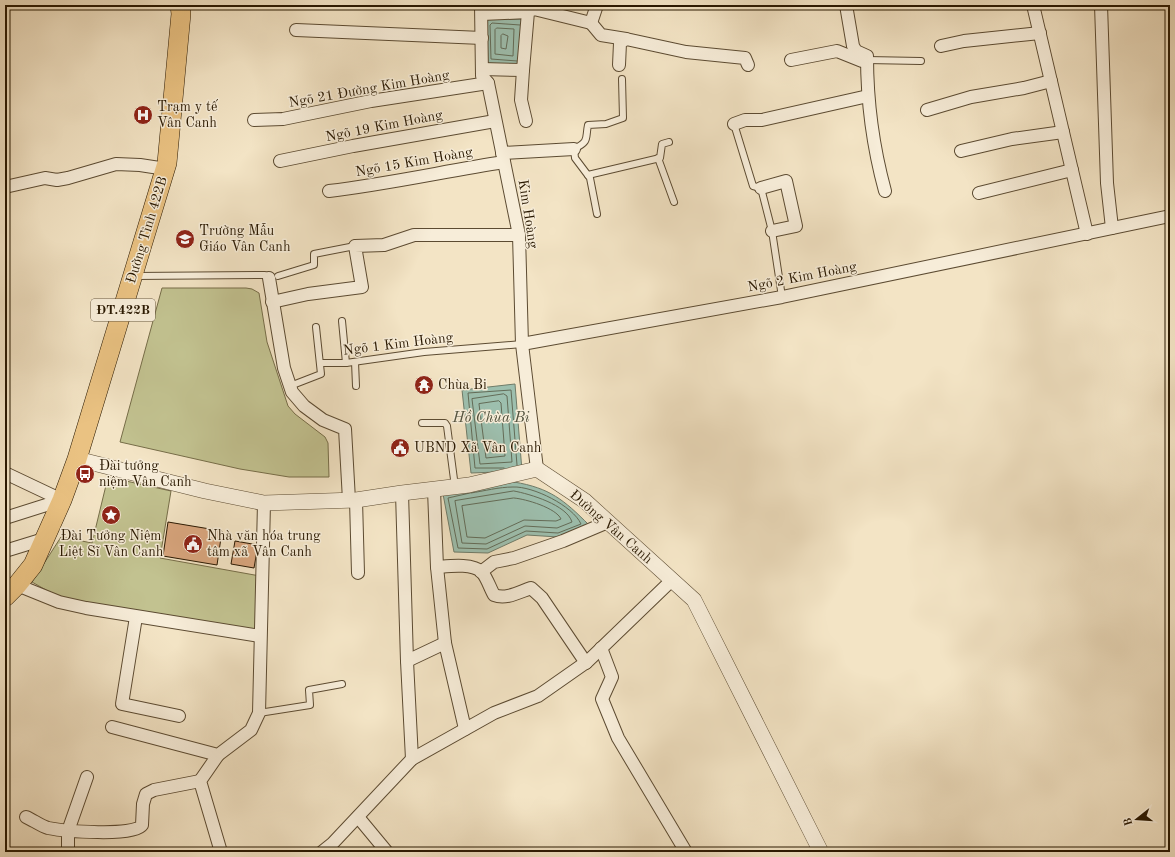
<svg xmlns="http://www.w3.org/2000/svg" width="1175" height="857" viewBox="0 0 1175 857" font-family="'Old Standard TT',serif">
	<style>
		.green { fill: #c2c290; stroke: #766d48 }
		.water { fill: #9dbfae; stroke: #6f7c69 }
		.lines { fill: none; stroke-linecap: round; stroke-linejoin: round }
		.shore { stroke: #636c58; stroke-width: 1 }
		.building { fill: #d9a67e; stroke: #291801 }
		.service-casing { stroke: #5c4b32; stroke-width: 8 }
		.minor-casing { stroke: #5c4b32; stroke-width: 14 }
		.tertiary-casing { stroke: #5c4b32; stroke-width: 16 }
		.primary-casing { stroke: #291801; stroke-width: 20 }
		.service { stroke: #f7edd9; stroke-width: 6 }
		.minor { stroke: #f7edd9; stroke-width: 12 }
		.tertiary { stroke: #f7edd9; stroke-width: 15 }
		.primary { stroke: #eac282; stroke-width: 19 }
		.labels { text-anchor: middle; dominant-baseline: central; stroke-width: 3; stroke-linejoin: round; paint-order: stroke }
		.shield { fill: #f7edd9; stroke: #675842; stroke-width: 1 }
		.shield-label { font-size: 13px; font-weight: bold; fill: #291801 }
		.street-label { font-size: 14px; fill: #291801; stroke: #f7edd9 }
		.poi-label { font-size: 14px; fill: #291801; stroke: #f7edd9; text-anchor: start }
		.water-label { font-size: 15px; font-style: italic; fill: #52523e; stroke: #f7edd9 }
	</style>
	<rect width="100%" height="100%" fill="#f3e4c5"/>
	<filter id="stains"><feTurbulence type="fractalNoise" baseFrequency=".005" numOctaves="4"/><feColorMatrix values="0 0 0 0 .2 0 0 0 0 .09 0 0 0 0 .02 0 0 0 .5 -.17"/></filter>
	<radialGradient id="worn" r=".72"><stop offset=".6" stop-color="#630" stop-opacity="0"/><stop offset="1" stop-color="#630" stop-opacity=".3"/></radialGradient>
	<!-- green -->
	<g class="green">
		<polygon points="162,288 246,288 252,289 259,293 267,342 288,406 295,414 325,437 328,443 329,477 289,477 240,469 120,442"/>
		<polygon points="108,477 171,491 160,558 260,576 257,631 60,598 32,582 61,537 92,543"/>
	</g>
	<!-- water -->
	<g class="water">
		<polygon points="486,19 524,19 522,65 486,63"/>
		<polygon points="515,384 522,471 471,473 462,390"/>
		<path d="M 514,482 C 550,488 564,500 589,525 L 558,537 L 527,535 L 488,553 L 454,552 L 443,494 Z"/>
	</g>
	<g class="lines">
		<!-- shore -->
		<g class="shore">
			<polygon points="497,28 514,29 513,56 495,54 495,30"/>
			<polygon points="503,34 508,36 506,49 501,48 501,36"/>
			<polyline points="517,61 491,59 490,25 492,23 520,25"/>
			<polygon points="504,394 507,396 512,462 480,464 472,399"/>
			<polygon points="499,401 501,403 505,456 486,458 479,404"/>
			<polyline points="504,468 475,468 468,393 511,390 517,465"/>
			<path d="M 514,491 C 530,494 567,505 572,522 L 557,528 L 525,526 L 486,544 L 462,543 L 455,501 Z"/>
			<path d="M 470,493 L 448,498 L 458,548 L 487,549 L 526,531 L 558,533 L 581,524 C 573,506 533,486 513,487 C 499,487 484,491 471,493"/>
			<path d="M 514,498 C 526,499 556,508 561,519 L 556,521 L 524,520 L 485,538 L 467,537 L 462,506 Z"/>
		</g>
	</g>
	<!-- building -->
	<g class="building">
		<polygon points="168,522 222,531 217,565 163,556"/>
		<polygon points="235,541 258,545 254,568 231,564"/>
	</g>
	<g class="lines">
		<defs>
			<g id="service">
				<polyline points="867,60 921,61"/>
				<polyline points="734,124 753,186 761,188 772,231 782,297"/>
				<polyline points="658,158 674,202"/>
				<polyline points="588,175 660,158 662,144 669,142"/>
				<path d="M 597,214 L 590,178 L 575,158 L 574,149 C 590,141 585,139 588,125 L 606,124 L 623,118 L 622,79"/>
				<polyline points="135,276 265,275 269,278"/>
				<polyline points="278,276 314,265 314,254 355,246"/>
				<polyline points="342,321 346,363"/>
				<polyline points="355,362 356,386"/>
				<polyline points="321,363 346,363 424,352 522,344"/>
				<polyline points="290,386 321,374 316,327"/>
				<polyline points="422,423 445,423 447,426 455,487"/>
				<polyline points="259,713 310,705 309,690 342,684"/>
			</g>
			<g id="minor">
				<polyline points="481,5 482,76 488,83 519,235 522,344 537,469"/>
				<path d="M 846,5 L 853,46 L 856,51 L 867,56 C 867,101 873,147 885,191"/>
				<polyline points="1033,5 1087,234"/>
				<polyline points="1101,5 1107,183 1112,228"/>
				<polyline points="482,14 528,12 527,6"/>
				<polyline points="591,23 601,35 626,39"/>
				<polyline points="296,30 482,38"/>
				<polyline points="941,46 964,41 1040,33"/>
				<polyline points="791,60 837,51 862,61"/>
				<polyline points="619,65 620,43 626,39 686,52 745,58 748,65"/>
				<polyline points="482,69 523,70 528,12 534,9 591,23 597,5"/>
				<polyline points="523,70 521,100 526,121"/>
				<polyline points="927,110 971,97 1024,88 1051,81"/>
				<polyline points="254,120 283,119 371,101 488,83"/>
				<polyline points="734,124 745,120 762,120 868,96"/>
				<polyline points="961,151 1012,139 1063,132"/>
				<polyline points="502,153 574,149"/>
				<polyline points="280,161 353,146 495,121"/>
				<polyline points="5,187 45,178 57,180 68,178 116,164 140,165 166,169"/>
				<polyline points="761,188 786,181 796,226 772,231"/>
				<path d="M 329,191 C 388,184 446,171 504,162"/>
				<polyline points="979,193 1072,170"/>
				<polyline points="269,278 284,368 292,392 304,406 323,420 345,429 349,500"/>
				<polyline points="272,302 308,294 362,287 355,246 384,245 414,235 519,235"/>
				<polyline points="522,344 782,297 1170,216"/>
				<polyline points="5,473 62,500"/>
				<polyline points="434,490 437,567 445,643 465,729"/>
				<polyline points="402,493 407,661 412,759"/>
				<polyline points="356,500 358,573"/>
				<polyline points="5,518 62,500"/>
				<polyline points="5,551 44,539"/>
				<path d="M 437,567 C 450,566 472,563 482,572 C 487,578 490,588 494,595 C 506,600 519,592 531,588 L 542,598 L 586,663"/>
				<polyline points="481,572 494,562 514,558 563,541 608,522"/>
				<polyline points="17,585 59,602 86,608 260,636"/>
				<polyline points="136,617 122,704 179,716"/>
				<polyline points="601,648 612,677 602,699 618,738 686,852"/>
				<polyline points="407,661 445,643"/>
				<polyline points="112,727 218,755 251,730 259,713 264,503"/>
				<polyline points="218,755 200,781 221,852"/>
				<path d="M 26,817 C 33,820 41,826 48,828 C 63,831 135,837 142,825 L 143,804 L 146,794 L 154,790 L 200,781"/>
				<polyline points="358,817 387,852"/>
				<polyline points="68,852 68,831 87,777"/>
				<polyline points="322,852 332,844 412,759 494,713 538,696 588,661 672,580"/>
			</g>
			<polyline id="tertiary" points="77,459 205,491 264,503 356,500 402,493 469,485 537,469 585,501 694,600 821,852"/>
			<polyline id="primary" points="5,597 17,585 33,565 62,500 77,459 167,163 181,14 180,5"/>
		</defs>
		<!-- service casing -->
		<use href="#service" class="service-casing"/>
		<!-- minor casing -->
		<use href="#minor" class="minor-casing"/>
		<!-- tertiary casing -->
		<use href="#tertiary" class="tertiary-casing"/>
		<!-- primary casing -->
		<use href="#primary" class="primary-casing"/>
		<!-- service -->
		<use href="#service" class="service"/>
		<!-- minor -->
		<use href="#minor" class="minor"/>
		<!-- tertiary -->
		<use href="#tertiary" class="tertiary"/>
		<!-- primary -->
		<use href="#primary" class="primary"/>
	</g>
	<!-- icons -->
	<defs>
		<symbol id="hospital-disc" viewBox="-11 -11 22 22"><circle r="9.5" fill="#8f2418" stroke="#f7edd9"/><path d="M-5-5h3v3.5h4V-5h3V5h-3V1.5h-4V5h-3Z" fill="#fff"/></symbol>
		<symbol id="school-disc" viewBox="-11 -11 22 22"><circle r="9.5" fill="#8f2418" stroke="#f7edd9"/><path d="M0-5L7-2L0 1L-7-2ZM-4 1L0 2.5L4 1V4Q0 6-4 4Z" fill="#fff"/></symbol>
		<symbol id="temple-disc" viewBox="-11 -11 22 22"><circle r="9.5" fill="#8f2418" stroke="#f7edd9"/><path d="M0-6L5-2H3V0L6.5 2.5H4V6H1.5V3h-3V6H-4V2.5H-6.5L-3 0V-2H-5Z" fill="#fff"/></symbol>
		<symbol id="civic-disc" viewBox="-11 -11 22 22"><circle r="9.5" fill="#8f2418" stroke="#f7edd9"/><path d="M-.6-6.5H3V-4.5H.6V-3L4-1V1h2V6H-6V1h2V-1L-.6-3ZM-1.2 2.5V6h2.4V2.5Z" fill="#fff"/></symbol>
		<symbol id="bus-disc" viewBox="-11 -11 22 22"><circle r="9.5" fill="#8f2418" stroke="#f7edd9"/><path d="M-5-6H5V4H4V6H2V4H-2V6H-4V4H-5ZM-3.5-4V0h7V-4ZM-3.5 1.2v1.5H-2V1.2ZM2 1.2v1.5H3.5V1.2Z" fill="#fff"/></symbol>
		<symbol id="sight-disc" viewBox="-11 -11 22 22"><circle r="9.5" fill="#8f2418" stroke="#f7edd9"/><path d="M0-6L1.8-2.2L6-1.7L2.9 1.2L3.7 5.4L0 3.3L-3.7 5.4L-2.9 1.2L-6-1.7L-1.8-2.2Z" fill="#fff"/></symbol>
	</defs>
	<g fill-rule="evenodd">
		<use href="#hospital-disc" x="132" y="104" width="22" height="22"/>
		<use href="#school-disc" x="174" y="228" width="22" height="22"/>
		<use href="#temple-disc" x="413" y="374" width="22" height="22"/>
		<use href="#civic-disc" x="389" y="437" width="22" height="22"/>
		<use href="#bus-disc" x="74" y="463" width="22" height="22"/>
		<use href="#sight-disc" x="100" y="504" width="22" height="22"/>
		<use href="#civic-disc" x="182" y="533" width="22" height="22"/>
	</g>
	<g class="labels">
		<!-- shield labels -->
		<rect class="shield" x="91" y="299" width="64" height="22" rx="3"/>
		<g class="shield-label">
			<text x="123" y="310">ĐT.422B</text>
		</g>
		<!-- street labels -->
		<g class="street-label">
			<text transform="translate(369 89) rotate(-10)">Ngõ 21 Đường Kim Hoàng</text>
			<text transform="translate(384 126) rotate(-11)">Ngõ 19 Kim Hoàng</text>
			<text transform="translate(414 162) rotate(-10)">Ngõ 15 Kim Hoàng</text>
			<text transform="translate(528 214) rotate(81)">Kim Hoàng</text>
			<text transform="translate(147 230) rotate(-73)">Đường Tỉnh 422B</text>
			<text transform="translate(802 277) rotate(-11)">Ngõ 2 Kim Hoàng</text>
			<text transform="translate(398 344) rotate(-7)">Ngõ 1 Kim Hoàng</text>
			<text transform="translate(611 527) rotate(41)">Đường Vân Canh</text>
		</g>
		<!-- poi labels -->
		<g class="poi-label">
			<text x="157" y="107">Trạm y tế<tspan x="157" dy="16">Vân Canh</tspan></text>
			<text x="199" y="231">Trường Mẫu<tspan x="199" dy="16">Giáo Vân Canh</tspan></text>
			<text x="438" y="385">Chùa Bi</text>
			<text x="414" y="448">UBND Xã Vân Canh</text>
			<text x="99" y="466">Đài tưởng<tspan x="99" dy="16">niệm Vân Canh</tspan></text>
			<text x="111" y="536" text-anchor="middle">Đài Tưởng Niệm<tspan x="111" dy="16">Liệt Sĩ Vân Canh</tspan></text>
			<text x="207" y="536">Nhà văn hóa trung<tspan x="207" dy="16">tâm xã Vân Canh</tspan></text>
		</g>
		<!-- water labels -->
		<g class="water-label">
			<text x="491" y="418">Hồ Chùa Bi</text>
		</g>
	</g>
	<!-- margin -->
	<rect width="1175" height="857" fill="none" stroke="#f3e4c5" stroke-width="20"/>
	<rect x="6" y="6" width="1163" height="845" fill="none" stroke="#291801" stroke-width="2"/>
	<rect x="10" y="10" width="1155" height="837" fill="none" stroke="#291801"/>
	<!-- north arrow -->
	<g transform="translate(1137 819) rotate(253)" stroke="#f7edd9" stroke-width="3" paint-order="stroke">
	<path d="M0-3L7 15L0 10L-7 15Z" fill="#291801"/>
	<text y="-6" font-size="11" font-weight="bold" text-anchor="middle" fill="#291801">B</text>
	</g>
	<rect width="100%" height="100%" filter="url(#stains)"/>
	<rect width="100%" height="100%" fill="url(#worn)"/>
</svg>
